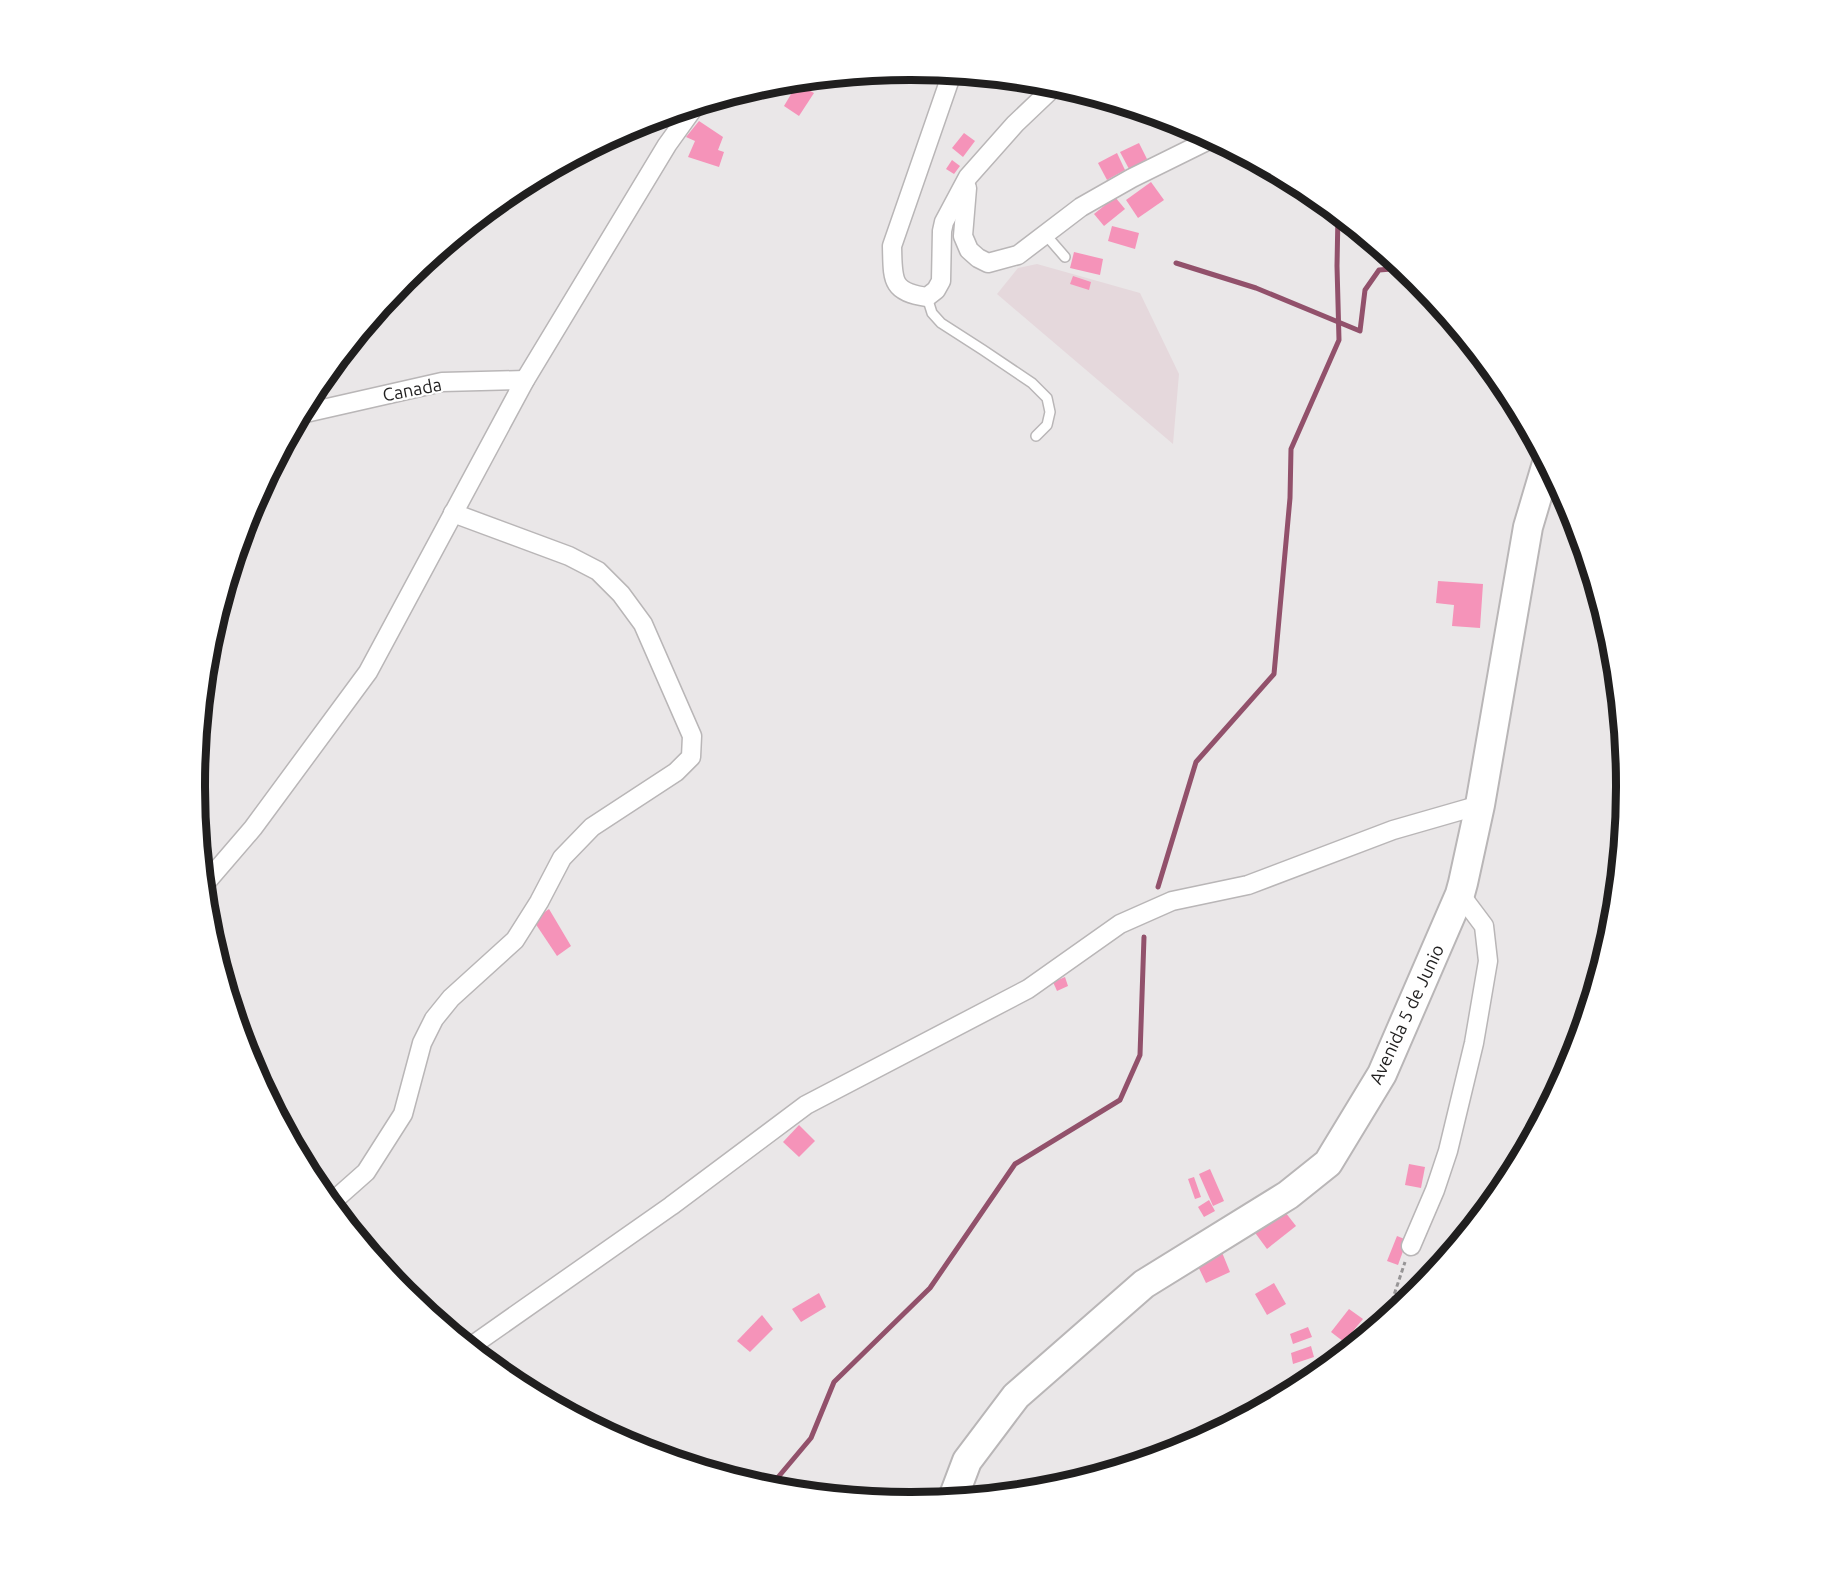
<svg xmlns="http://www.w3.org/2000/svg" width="1821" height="1571" viewBox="0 0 1821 1571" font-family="Ubuntu,sans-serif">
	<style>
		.built { fill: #e5d8dc }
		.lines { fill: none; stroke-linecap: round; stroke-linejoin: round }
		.stream { stroke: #92516b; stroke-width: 5 }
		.building { fill: #f593b9 }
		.lane-casing { stroke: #b9b6b7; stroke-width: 12 }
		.street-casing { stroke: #b9b6b7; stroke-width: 21 }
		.primary-casing { stroke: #b9b6b7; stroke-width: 32 }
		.path { stroke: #979596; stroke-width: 3; stroke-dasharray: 4.5 3; stroke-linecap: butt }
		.lane { stroke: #fff; stroke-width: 9 }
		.street { stroke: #fff; stroke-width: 18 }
		.primary { stroke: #fff; stroke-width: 28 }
		.labels { text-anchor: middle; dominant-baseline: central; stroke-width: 4.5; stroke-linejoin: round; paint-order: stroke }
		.street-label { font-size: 18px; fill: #201f1f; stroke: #fff }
		.rim { fill: none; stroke: #201f1f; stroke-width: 8 }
	</style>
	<rect width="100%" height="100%" fill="#eae7e8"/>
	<!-- built -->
	<polygon class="built" points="1037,264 1140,293 1179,374 1173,444 997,294 1018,268"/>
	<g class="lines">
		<!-- stream -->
		<g class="stream">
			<polyline points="1176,263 1256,288 1360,331 1365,290 1379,270 1404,268"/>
			<polyline points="1158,887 1196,762 1274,674 1290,498 1291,449 1339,340 1337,266 1338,214"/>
			<polyline points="769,1488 811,1438 834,1382 930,1288 1015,1164 1120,1100 1140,1055 1144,937"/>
		</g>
	</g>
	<!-- building -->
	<g class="building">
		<polygon points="766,84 757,97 748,90"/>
		<polygon points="797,84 814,93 799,116 784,106"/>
		<polygon points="699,121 723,137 718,150 724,152 719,167 688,157 695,141 686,137"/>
		<polygon points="964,133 975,141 963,157 952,148"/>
		<polygon points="1139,143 1147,159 1129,169 1120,152"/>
		<polygon points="1117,153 1125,170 1107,180 1098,163"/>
		<polygon points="952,160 960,166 954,174 946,169"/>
		<polygon points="1151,182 1164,200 1138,218 1126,200"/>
		<polygon points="1115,197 1125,209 1104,226 1094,214"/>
		<polygon points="1112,226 1139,233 1135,249 1108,241"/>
		<polygon points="1074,252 1103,259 1100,275 1070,268"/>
		<polygon points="1073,276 1091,282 1089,290 1070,284"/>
		<polygon points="1438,581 1483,584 1480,628 1452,626 1454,605 1436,603"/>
		<polygon points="549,909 571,946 557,956 533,920"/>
		<polygon points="1065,977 1068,986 1057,991 1053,982"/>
		<polygon points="799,1125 815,1141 799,1157 783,1142"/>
		<polygon points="1409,1164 1425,1167 1421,1188 1405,1185"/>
		<polygon points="1210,1169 1224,1201 1213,1206 1199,1174"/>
		<polygon points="1194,1177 1201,1197 1195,1199 1188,1179"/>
		<polygon points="1209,1200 1215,1211 1204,1217 1198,1207"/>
		<polygon points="1282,1208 1296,1226 1267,1249 1253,1230"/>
		<polygon points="1397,1236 1407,1240 1398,1265 1387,1261"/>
		<polygon points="1221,1250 1230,1272 1206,1283 1196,1262"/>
		<polygon points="1274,1283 1286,1304 1267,1315 1255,1294"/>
		<polygon points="819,1293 826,1307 801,1322 792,1309"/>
		<polygon points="1349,1309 1363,1319 1344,1342 1331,1332"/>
		<polygon points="762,1315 773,1329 750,1352 737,1341"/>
		<polygon points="1308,1327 1312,1337 1293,1344 1290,1334"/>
		<polygon points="1311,1346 1314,1357 1293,1364 1291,1353"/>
	</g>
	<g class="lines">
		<defs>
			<g id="lane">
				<polyline points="1045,234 1065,257"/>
				<polyline points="927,297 932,313 941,323 983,350 1032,383 1047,398 1050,412 1047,425 1036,436"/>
			</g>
			<g id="street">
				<path d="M 952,73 L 892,246 C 893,279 890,292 927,297 L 936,290 L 941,281 L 942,231 L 944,222 L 968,177 L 1015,124 L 1056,85"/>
				<polyline points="967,188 963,236 969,250 978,258 988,263 1018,255 1081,207 1132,178 1213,138"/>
				<polyline points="301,414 442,382 525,380"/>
				<polyline points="204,885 253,828 368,672 525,380 667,145 695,106"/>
				<polyline points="331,1203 366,1172 403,1114 422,1043 434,1019 451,998 515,940 539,902 562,858 592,827 676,772 691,757 692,736 643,624 621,594 598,571 569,556 453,513"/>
				<polyline points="1411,1246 1435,1190 1448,1151 1474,1043 1488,961 1484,926 1460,894"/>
				<polyline points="470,1347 671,1206 806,1105 1028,989 1120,924 1172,901 1248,885 1393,830 1480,805"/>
			</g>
			<polyline id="primary" points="953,1498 967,1461 1016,1396 1144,1284 1288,1195 1328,1163 1382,1074 1460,894 1463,883 1480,805 1528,527 1547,463"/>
		</defs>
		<!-- lane casing -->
		<use href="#lane" class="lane-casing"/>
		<!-- street casing -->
		<use href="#street" class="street-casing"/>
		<!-- primary casing -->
		<use href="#primary" class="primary-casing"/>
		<!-- path -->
		<polyline class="path" points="1382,1321 1392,1301 1405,1262"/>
		<!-- lane -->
		<use href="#lane" class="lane"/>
		<!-- street -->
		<use href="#street" class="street"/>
		<!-- primary -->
		<use href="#primary" class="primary"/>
	</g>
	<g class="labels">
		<!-- street labels -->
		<g class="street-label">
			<text transform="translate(412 389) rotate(-11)">Canada</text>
			<text transform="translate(1406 1014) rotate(-65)">Avenida 5 de Junio</text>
		</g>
	</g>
	<!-- crop -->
	<path d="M0 0H1821V1571H0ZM910 80H911A705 705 0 0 1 1616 785V787A705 705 0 0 1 911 1492H910A705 705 0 0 1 205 787V785A705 705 0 0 1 910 80Z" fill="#fff" fill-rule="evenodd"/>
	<path class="rim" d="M910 80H911A705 705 0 0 1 1616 785V787A705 705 0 0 1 911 1492H910A705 705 0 0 1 205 787V785A705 705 0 0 1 910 80Z"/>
</svg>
